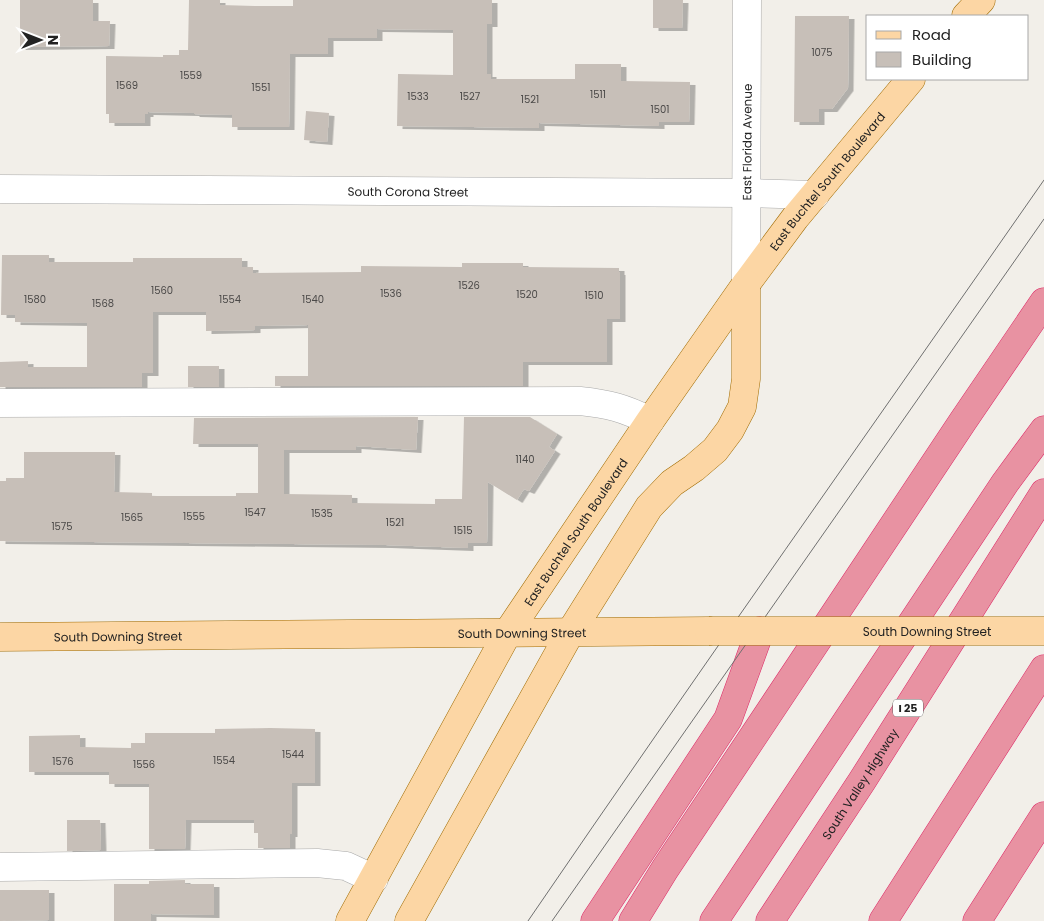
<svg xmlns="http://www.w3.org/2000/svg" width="1044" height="921" viewBox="0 0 1044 921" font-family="Poppins,sans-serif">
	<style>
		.building { fill: #c7bfb8; filter: url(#shadow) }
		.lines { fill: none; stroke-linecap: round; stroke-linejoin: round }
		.minor-casing { stroke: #a9a9a9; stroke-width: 29 }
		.major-casing { stroke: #a06b00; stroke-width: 29 }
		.highway-casing { stroke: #dc2a67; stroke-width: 29 }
		.minor { stroke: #fff; stroke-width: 28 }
		.major { stroke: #fcd6a4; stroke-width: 28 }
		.highway { stroke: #e892a2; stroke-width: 28 }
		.tram { stroke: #707070; stroke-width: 1 }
		.major-bridge-casing { stroke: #a06b00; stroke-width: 29; stroke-linecap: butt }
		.major-bridge { stroke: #fcd6a4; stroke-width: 28 }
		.labels { text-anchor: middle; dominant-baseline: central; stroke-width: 5; stroke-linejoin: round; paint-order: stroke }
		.number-label { font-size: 10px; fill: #4b4948 }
		.shield { fill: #fff; stroke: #646464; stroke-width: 1 }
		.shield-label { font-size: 11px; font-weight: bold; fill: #222 }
		.street-label { font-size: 12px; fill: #222; stroke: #fff }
	</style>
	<defs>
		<filter id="shadow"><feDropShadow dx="5.5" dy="3" stdDeviation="0" flood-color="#0004"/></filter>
	</defs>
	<rect width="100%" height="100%" fill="#f2efe9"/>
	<!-- building -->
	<g class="building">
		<polygon points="20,0 93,0 93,21 110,21 109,46 20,47"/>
		<polygon points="189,0 220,0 220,5 255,6 293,6 293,0 492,0 492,24 487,24 487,74 491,74 491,79 575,79 575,64 621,64 621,81 690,82 689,122 659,122 659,126 539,123 539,128 397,126 398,74 453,75 453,30 377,29 377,38 328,38 328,54 290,54 289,127 232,127 232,115 194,114 194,113 148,112 148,114 145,114 145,123 109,123 109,114 106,114 106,56 163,57 163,55 179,55 179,50 188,50"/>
		<polygon points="653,0 683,0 682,28 653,28"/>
		<polygon points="795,16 849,16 848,88 832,109 819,109 819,122 794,122"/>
		<polygon points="306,111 329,113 327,142 304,140"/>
		<polygon points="2,255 49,255 49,262 133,262 133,258 242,258 242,267 253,267 253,273 361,272 361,266 462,267 462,263 523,263 523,267 619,268 619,272 620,272 620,319 607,319 607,362 523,362 523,386 275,386 275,376 308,376 308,325 255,326 255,330 206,331 206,312 153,312 153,373 142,373 142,387 0,387 0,362 28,361 28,367 87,367 87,323 15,322 15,315 1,315"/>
		<rect x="188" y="366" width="31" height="21"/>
		<polygon points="418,417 416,450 356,446 356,450 284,450 284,494 352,495 352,503 435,504 435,499 462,499 464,417 530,417 557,434 549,447 555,451 529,491 524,489 517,500 488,482 487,543 468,543 468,548 386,545 0,541 0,481 6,481 6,478 24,478 24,452 115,452 114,492 152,493 152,496 236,496 236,493 258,493 258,444 193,444 194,418"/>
		<polygon points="270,728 315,729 315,783 292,783 292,834 290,834 290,848 258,848 258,833 254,833 254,820 186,820 185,849 149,849 149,784 109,784 109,772 29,772 29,736 80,735 80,747 131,748 131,743 145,743 145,733 215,733 215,729"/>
		<polygon points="67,820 100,820 101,850 67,851"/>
		<polygon points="185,880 185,884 214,884 214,915 151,914 151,921 114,921 114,884 149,884 149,881"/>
		<polygon points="0,890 49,890 49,920 0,921"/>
	</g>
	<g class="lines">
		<defs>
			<g id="minor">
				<path id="s1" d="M 0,189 L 746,193 L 815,195"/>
				<path id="s2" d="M 746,284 L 747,0"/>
				<path d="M 0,403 L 580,401 C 609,404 624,408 650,421"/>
				<polyline points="0,867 317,863 346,866 374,879"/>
			</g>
			<g id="major">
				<polyline points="966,16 981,0"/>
				<path id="s3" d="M 0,637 L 709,631"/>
				<path id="s4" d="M 350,921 L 508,632 L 650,421 L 746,284 L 795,218 L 911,79"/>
				<polyline points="409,921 570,633 649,507 672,483 694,468 715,450 730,430 742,407 746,379 746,284"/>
			</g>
			<g id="highway">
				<polyline points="595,921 728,719 760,631"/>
				<polyline points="633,921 665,869 963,421 1044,302"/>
				<polyline points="714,921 1005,483 1044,430"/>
				<path id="s5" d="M 770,921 L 862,781 L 1044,493"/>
				<polyline points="883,921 1044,669"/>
				<polyline points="977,921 1044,816"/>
			</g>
		</defs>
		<!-- minor casing -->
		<use href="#minor" class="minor-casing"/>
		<!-- major casing -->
		<use href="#major" class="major-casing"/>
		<!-- highway casing -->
		<use href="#highway" class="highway-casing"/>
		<!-- minor -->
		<use href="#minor" class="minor"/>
		<!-- major -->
		<use href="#major" class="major"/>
		<!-- highway -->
		<use href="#highway" class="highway"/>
		<!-- tram -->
		<g class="tram">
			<path d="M 528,921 C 698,672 872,427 1044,180"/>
			<polyline points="552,921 1044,219"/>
		</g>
		<defs>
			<g id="major-bridge">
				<path id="s6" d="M 709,631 L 1044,631"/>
			</g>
		</defs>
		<!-- major-bridge casing -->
		<use href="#major-bridge" class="major-bridge-casing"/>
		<!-- major-bridge -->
		<use href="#major-bridge" class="major-bridge"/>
	</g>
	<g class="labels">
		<!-- number labels -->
		<g class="number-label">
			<text x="822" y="52">1075</text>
			<text x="191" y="75">1559</text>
			<text x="127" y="85">1569</text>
			<text x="261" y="87">1551</text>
			<text x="598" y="94">1511</text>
			<text x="418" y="96">1533</text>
			<text x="470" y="96">1527</text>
			<text x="530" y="99">1521</text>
			<text x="660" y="109">1501</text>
			<text x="469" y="285">1526</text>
			<text x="162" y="290">1560</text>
			<text x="391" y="293">1536</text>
			<text x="527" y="294">1520</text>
			<text x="594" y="295">1510</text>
			<text x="35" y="299">1580</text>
			<text x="230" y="299">1554</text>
			<text x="313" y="299">1540</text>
			<text x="103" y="303">1568</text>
			<text x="525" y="459">1140</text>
			<text x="255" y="512">1547</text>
			<text x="322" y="513">1535</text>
			<text x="194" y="516">1555</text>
			<text x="132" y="517">1565</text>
			<text x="395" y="522">1521</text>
			<text x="62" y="526">1575</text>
			<text x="463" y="530">1515</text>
			<text x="293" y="754">1544</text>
			<text x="224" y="760">1554</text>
			<text x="63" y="761">1576</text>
			<text x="144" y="764">1556</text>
		</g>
		<!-- shield labels -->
		<rect class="shield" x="893" y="699.5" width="30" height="17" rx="4"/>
		<g class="shield-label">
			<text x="908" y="708">I 25</text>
		</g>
		<!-- street labels -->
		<g class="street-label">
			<text stroke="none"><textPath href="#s2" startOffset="142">East Florida Avenue</textPath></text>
			<text stroke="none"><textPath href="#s4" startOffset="882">East Buchtel South Boulevard</textPath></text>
			<text stroke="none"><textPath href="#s1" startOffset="408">South Corona Street</textPath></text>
			<text stroke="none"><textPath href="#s4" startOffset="450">East Buchtel South Boulevard</textPath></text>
			<text stroke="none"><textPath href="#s6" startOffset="218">South Downing Street</textPath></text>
			<text stroke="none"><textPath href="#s3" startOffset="522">South Downing Street</textPath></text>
			<text stroke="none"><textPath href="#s3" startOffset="118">South Downing Street</textPath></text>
			<text stroke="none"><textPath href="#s5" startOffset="164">South Valley Highway</textPath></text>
		</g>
	</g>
	<!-- legend -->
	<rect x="866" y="15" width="162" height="65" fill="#ffffff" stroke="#a7a7a7"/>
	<rect x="876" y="31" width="25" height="8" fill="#fcd6a4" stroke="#a7a7a7"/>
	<text x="912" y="40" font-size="15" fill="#222222">Road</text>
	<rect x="876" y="52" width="25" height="15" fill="#c7bfb8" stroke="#a7a7a7"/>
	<text x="912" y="65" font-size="15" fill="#222222">Building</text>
	<!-- north arrow -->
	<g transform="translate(40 40) rotate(90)" stroke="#ffffff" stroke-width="4" paint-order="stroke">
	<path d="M0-4L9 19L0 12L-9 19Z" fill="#222222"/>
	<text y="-8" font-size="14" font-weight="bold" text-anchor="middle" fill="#222222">N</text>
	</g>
</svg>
